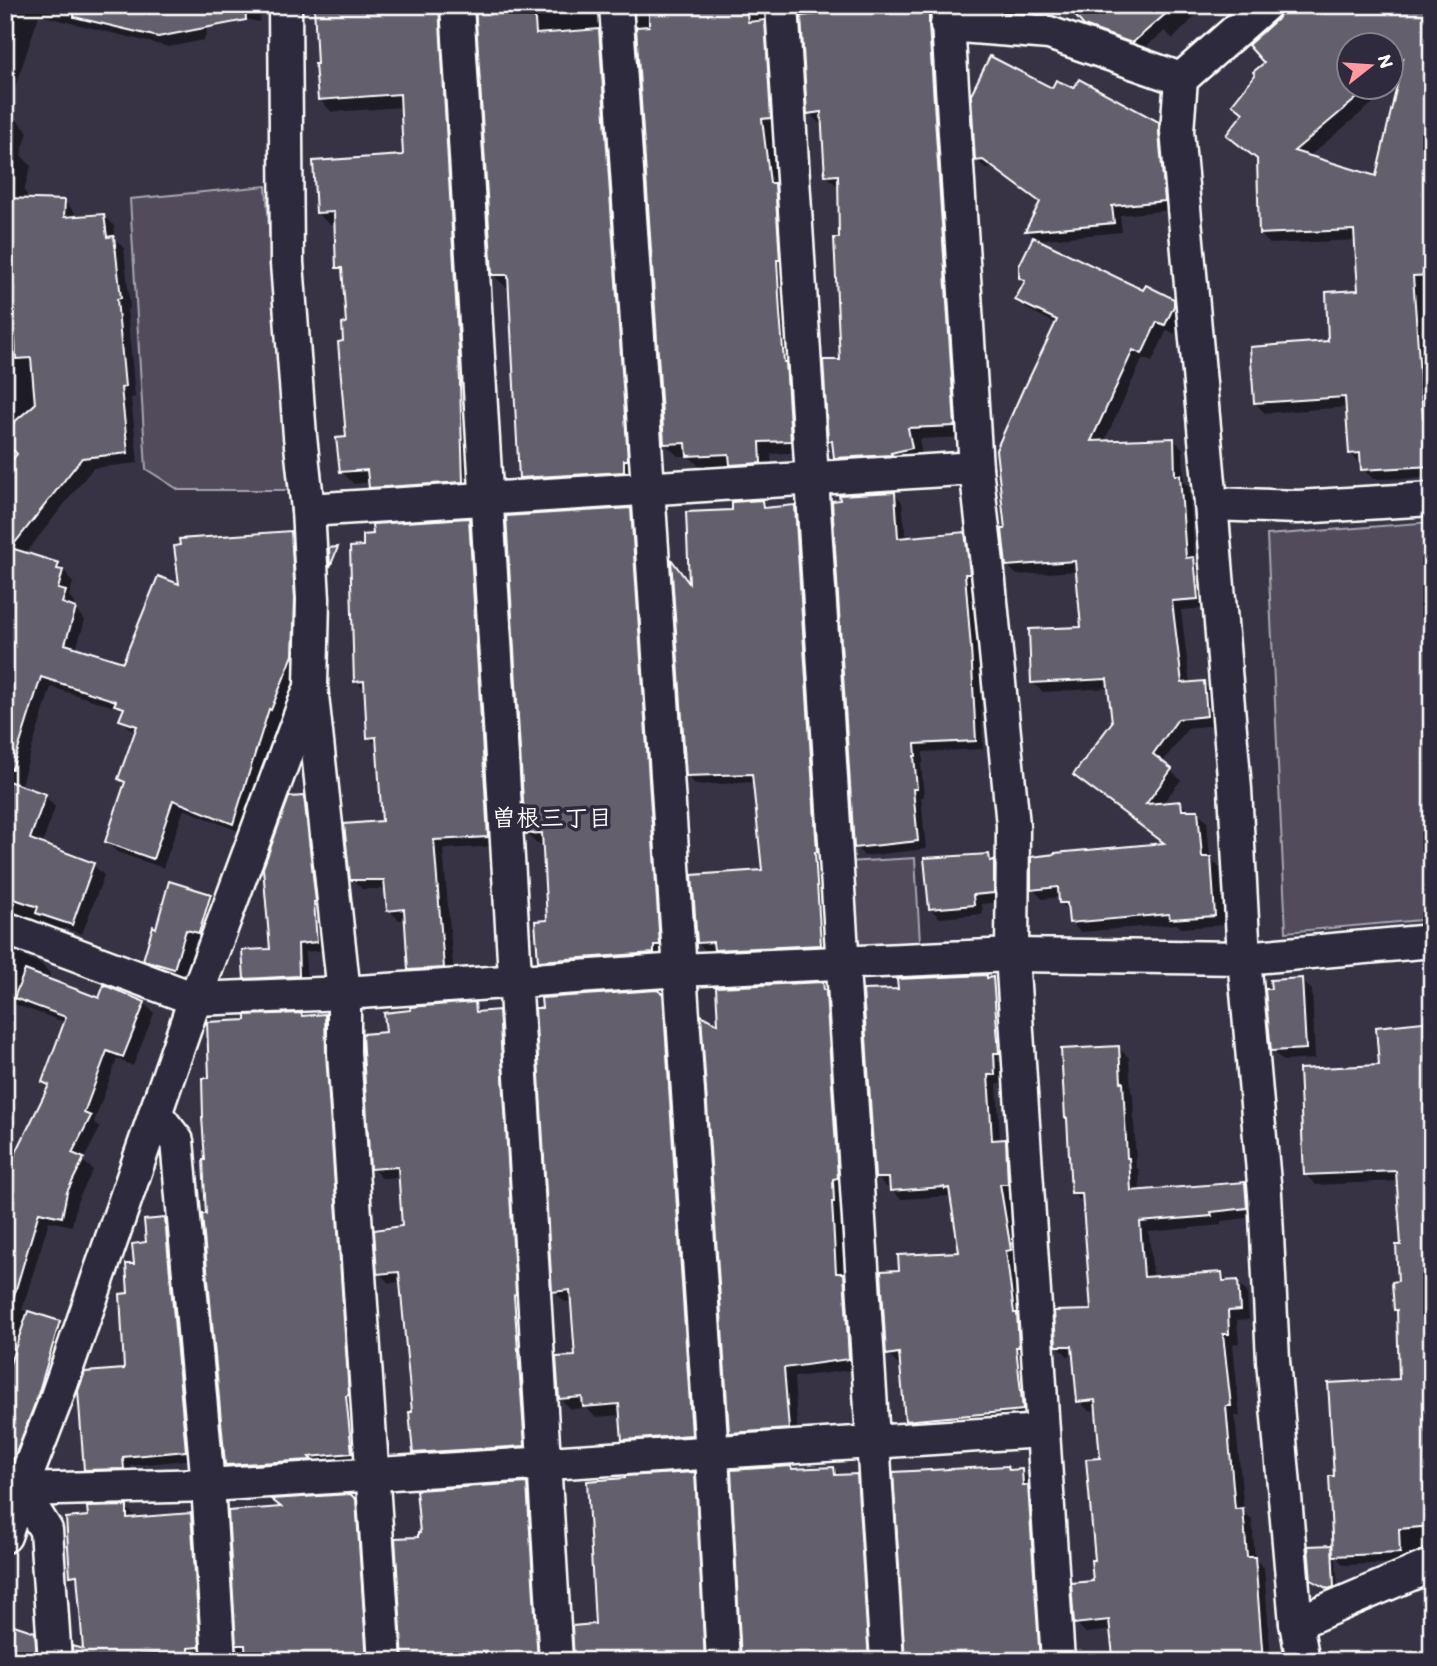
<svg xmlns="http://www.w3.org/2000/svg" width="1437" height="1666" viewBox="0 0 1437 1666" font-family="Itim,'Klee One',sans-serif">
	<style>
		.green { fill: #514c5c; stroke: #a8a6ae; stroke-width: 2 }
		.shadow { fill: #0007; fill-rule: evenodd }
		.building { fill: #635f6d; stroke: #fff; stroke-width: 2; fill-rule: evenodd }
		.lines { fill: none; stroke-linecap: round; stroke-linejoin: round }
		.minor-casing { stroke: #fff; stroke-width: 37 }
		.minor { stroke: #2f2a3d; stroke-width: 32 }
		.labels { text-anchor: middle; dominant-baseline: central; stroke-width: 7; stroke-linejoin: round; paint-order: stroke }
		.neighbourhood-label { font-size: 24px; font-weight: bold; fill: #fff; stroke: #2f2a3d }
	</style>
	<rect width="100%" height="100%" fill="#373345"/>
	<filter id="ink" filterUnits="userSpaceOnUse"><feTurbulence type="fractalNoise" baseFrequency=".0143" numOctaves="2"/><feDisplacementMap in="SourceGraphic" scale="14" xChannelSelector="R" yChannelSelector="G"/><feConvolveMatrix kernelMatrix="1 2 1 2 8 2 1 2 1" color-interpolation-filters="sRGB"/></filter>
	<g filter="url(#ink)">
		<!-- green -->
		<g class="green">
			<polygon points="266,186 288,490 179,490 146,469 130,199"/>
			<polygon points="1432,522 1432,919 1286,932 1267,535"/>
			<polygon points="915,858 920,942 852,946 847,862"/>
		</g>
		<!-- shadow -->
		<g class="shadow">
			<polygon points="5,5 263,5 259,22 213,12 204,40 169,47 39,15 5,118 18,121 28,132 21,155 31,166 24,191 27,194 25,200 64,201 75,212 74,218 104,215 114,226 116,240 124,248 130,308 127,309 135,397 131,398 138,463 93,468 25,554 58,564 68,575 68,577 73,583 69,596 75,603 74,609 85,620 76,649 124,664 182,587 290,532 301,543 303,666 281,719 279,719 243,833 184,809 163,868 117,852 107,842 126,785 120,779 137,732 132,730 121,719 124,712 121,709 51,687 20,787 45,796 55,807 42,845 93,865 104,875 82,934 64,928 62,935 5,924 5,471 19,454 5,438"/>
			<polygon points="316,5 456,5 475,494 383,499 370,487 370,482 354,484 341,471 348,439 345,343 348,325 344,274 338,268 336,225 330,225 317,213 405,156 402,107 332,112 319,99"/>
			<polygon points="477,5 615,5 636,484 533,490 521,478 511,287 506,287 493,275"/>
			<polygon points="636,5 781,5 782,130 774,130 781,191 803,452 771,454 772,475 744,477 734,466 701,468 689,456 678,456 665,444"/>
			<polygon points="802,5 943,5 967,437 919,439 923,460 848,470 836,458 834,445 830,441 842,361 839,188 826,175 824,125 821,125 809,113"/>
			<polygon points="1069,5 1206,5 1173,39 1165,31 1142,50 1095,34"/>
			<path d="M 1432,5 L 1432,285 L 1422,286 L 1432,416 L 1432,478 L 1373,479 L 1363,469 L 1362,463 L 1360,463 L 1350,453 L 1347,407 L 1265,413 L 1255,403 L 1330,343 L 1360,292 L 1357,240 L 1270,244 L 1260,234 L 1259,161 L 1228,135 L 1245,114 L 1258,75 ZM 1350,46 L 1392,46 L 1392,87 L 1400,79 L 1377,178 L 1308,157 L 1391,88 L 1350,88 Z"/>
			<polygon points="1053,90 1158,123 1167,132 1173,210 1120,215 1122,232 1035,240 1144,293 1173,300 1183,310 1184,316 1175,334 1167,330 1152,362 1143,358 1104,442 1174,440 1183,449 1184,482 1189,486 1195,560 1203,569 1207,608 1181,610 1190,684 1203,683 1213,693 1216,725 1188,728 1162,763 1181,780 1162,804 1181,803 1190,812 1197,811 1207,821 1210,858 1220,868 1224,925 1181,928 1177,924 1080,932 1071,922 1070,912 1061,903 1060,897 1042,899 1033,889 1166,845 1085,784 1075,774 1114,722 1110,688 1043,692 1033,683 1083,629 1078,571 1017,575 1007,565 1007,530 1057,324 1027,309 1017,300 1026,284 1017,275 1034,238 1028,231 1042,203 994,168 986,169 977,160"/>
			<polygon points="894,493 902,502 906,539 964,534 973,542 977,582 972,582 979,657 983,749 923,752 923,764 921,764 924,797 921,797 926,849 864,856 856,847"/>
			<polygon points="762,502 769,510 795,507 804,516 829,954 724,958 717,951 707,952 698,943 764,871 755,782 696,785 687,776 673,564 691,585 734,511"/>
			<polygon points="630,510 641,521 670,955 551,971 540,961 549,922 544,844 537,844 527,834"/>
			<polygon points="469,520 479,530 497,846 443,849 454,977 420,979 410,969 406,919 399,920 389,910 387,889 362,889 352,879 384,823 379,747 369,737 366,691 356,681 365,547"/>
			<polygon points="304,798 312,807 324,950 305,952 307,984 254,987 245,978 272,951"/>
			<polygon points="989,856 998,865 1003,902 982,904 983,914 940,918 930,909"/>
			<polygon points="211,895 221,905 209,943 196,939 184,978 155,970 145,959 157,930"/>
			<polygon points="5,949 40,963 50,973 48,980 92,1001 144,1003 154,1013 133,1066 117,1059 94,1122 100,1128 83,1161 93,1170 77,1202 72,1226 49,1221 22,1310 59,1323 69,1333 5,1518 5,1174 7,1174 76,1026 5,1001"/>
			<path d="M 986,976 L 989,979 L 992,979 L 1002,988 L 1008,1062 L 1002,1062 L 1004,1083 L 997,1084 L 1000,1141 L 1005,1141 L 1014,1150 L 1017,1193 L 1009,1193 L 1019,1259 L 1015,1260 L 1031,1419 L 916,1430 L 907,1421 L 902,1363 L 897,1364 L 888,1354 L 900,1271 L 961,1253 L 952,1196 L 901,1199 L 892,1190 L 892,1187 L 886,1187 L 877,1177 L 899,990 ZM 992,983 L 995,983 L 1001,1061 L 998,1062 Z"/>
			<polygon points="1301,980 1312,990 1315,1059 1283,1061 1272,1050"/>
			<polygon points="823,984 833,994 844,1212 841,1212 844,1276 853,1285 859,1369 794,1377 798,1438 741,1442 731,1432 720,1027"/>
			<polygon points="662,995 673,1007 702,1446 635,1450 624,1439 622,1415 595,1417 587,1408 571,1409 560,1398 577,1357 573,1301 565,1302 554,1291"/>
			<polygon points="474,1004 483,1013 498,1012 508,1022 534,1456 425,1463 415,1453 414,1414 401,1282 389,1283 379,1273 404,1228 401,1177 382,1178 372,1168 388,1034"/>
			<polygon points="325,1016 337,1028 363,1464 240,1477 226,1463 208,1215 211,1079 304,1018"/>
			<polygon points="1432,1023 1432,1558 1424,1562 1344,1565 1336,1557 1338,1592 1334,1593 1317,1584 1312,1579 1331,1546 1334,1550 1336,1478 1401,1380 1399,1313 1395,1310 1400,1283 1403,1246 1398,1181 1316,1185 1306,1175 1381,1066"/>
			<polygon points="1119,1048 1129,1058 1131,1092 1133,1094 1136,1167 1139,1170 1140,1192 1245,1184 1255,1194 1256,1217 1221,1221 1221,1225 1149,1232 1153,1279 1221,1274 1229,1282 1237,1282 1247,1292 1249,1319 1237,1320 1239,1343 1233,1344 1240,1416 1235,1416 1244,1512 1252,1520 1255,1559 1264,1568 1271,1661 1120,1661 1114,1655 1112,1630 1086,1633 1076,1623 1095,1582 1097,1561 1102,1460 1098,1410 1089,1411 1079,1401 1075,1355 1068,1356 1058,1346 1092,1311 1085,1202 1082,1202 1072,1192"/>
			<polygon points="165,1220 174,1229 194,1459 131,1466 132,1477 95,1478 86,1469 126,1371 130,1295 148,1244"/>
			<polygon points="791,1467 794,1470 834,1468 842,1477 856,1476 866,1486 877,1661 743,1661"/>
			<polygon points="1008,1468 1011,1471 1021,1471 1031,1481 1048,1661 907,1661"/>
			<polygon points="694,1474 704,1484 713,1661 576,1661"/>
			<polygon points="526,1485 536,1495 546,1661 405,1661 420,1538"/>
			<polygon points="350,1496 365,1511 375,1661 239,1661 230,1512 282,1508 275,1501"/>
			<polygon points="126,1507 136,1517 191,1515 201,1525 209,1661 75,1661 85,1652 79,1582 72,1575 90,1517"/>
			<polygon points="34,1634 44,1644 45,1661 5,1661"/>
			<polygon points="1399,1650 1409,1661 1373,1661"/>
		</g>
		<!-- building -->
		<g class="building">
			<polygon points="75,5 245,5 246,20 158,37 74,17"/>
			<polygon points="314,5 439,5 459,351 463,482 369,488 367,470 340,472 336,438 346,437 338,342 343,341 342,324 346,323 342,268 336,268 334,212 316,213 313,161 403,155 400,94 318,100 315,64 317,64"/>
			<polygon points="475,5 534,5 536,34 599,29 628,460 624,460 624,472 519,478 508,275 492,275"/>
			<polygon points="746,5 748,22 765,20 771,118 762,119 770,183 775,183 780,260 777,260 780,313 784,362 786,362 791,441 760,442 761,463 730,465 729,454 687,456 686,443 664,444 636,27 649,26 649,8 702,6 703,9"/>
			<polygon points="817,5 929,5 929,24 955,426 908,428 912,448 891,453 892,455 834,458 832,441 828,441 823,360 840,360 834,238 839,238 838,175 825,176 821,112 807,114 801,16 817,14"/>
			<polygon points="1066,5 1176,5 1132,43 1084,26"/>
			<path d="M 1283,5 L 1432,5 L 1432,275 L 1413,276 L 1423,418 L 1432,417 L 1432,466 L 1361,470 L 1360,453 L 1349,454 L 1345,397 L 1254,403 L 1250,347 L 1328,341 L 1326,292 L 1358,290 L 1354,230 L 1259,234 L 1257,159 L 1226,135 L 1243,113 L 1232,104 L 1255,75 L 1253,72 L 1264,63 L 1248,45 L 1277,19 L 1282,11 ZM 1349,46 L 1391,46 L 1391,69 L 1403,59 L 1376,176 L 1294,151 L 1369,88 L 1349,88 Z"/>
			<polygon points="990,56 1052,88 1056,80 1074,88 1079,79 1159,122 1159,133 1165,201 1112,206 1114,223 1025,231 1040,202 983,160 975,161 971,94"/>
			<polygon points="5,198 65,200 64,217 104,214 107,237 114,236 121,298 117,299 125,387 121,388 128,453 82,458 11,548 59,563 57,569 63,570 58,589 66,591 62,603 76,608 65,644 123,662 158,576 179,584 174,546 180,545 179,539 291,531 295,599 293,655 271,710 269,709 233,824 173,800 153,859 105,842 125,782 118,779 137,726 119,720 124,708 114,705 116,701 41,677 12,769 5,768 5,468 17,454 5,441 5,430 35,404 31,358 16,359 15,338 5,339"/>
			<polygon points="1033,237 1143,290 1146,285 1174,299 1174,306 1165,325 1157,322 1142,354 1133,350 1091,441 1174,438 1175,475 1180,475 1186,558 1194,557 1198,599 1172,601 1182,683 1204,681 1207,716 1178,719 1153,754 1172,769 1146,804 1181,801 1182,810 1198,810 1202,857 1211,857 1215,916 1170,919 1169,914 1069,923 1067,903 1059,903 1058,887 1031,890 1031,857 1055,854 1055,853 1164,843 1073,775 1112,722 1107,679 1031,683 1029,629 1081,627 1075,561 1006,566 1002,529 1005,529 996,450 1024,387 1025,387 1057,320 1015,300 1025,281 1019,278 1019,266"/>
			<polygon points="895,492 898,538 965,532 970,574 965,574 971,648 976,741 915,744 916,756 914,756 917,789 913,789 918,841 854,848 832,501 840,500 839,495"/>
			<polygon points="762,500 763,508 795,505 817,852 815,852 821,945 714,950 713,942 697,943 692,875 762,870 752,774 686,776 671,559 689,583 686,512 732,510 732,502"/>
			<polygon points="631,508 660,945 654,945 654,953 538,961 535,921 547,920 542,833 525,834 506,516"/>
			<polygon points="469,518 488,837 434,840 444,968 408,970 404,909 387,911 384,880 350,880 344,824 382,821 376,737 367,738 364,681 354,682 350,547 363,546 363,535 373,534 372,524"/>
			<polygon points="338,547 330,567 329,548"/>
			<polygon points="5,780 46,794 30,839 94,863 72,925 36,913 38,907 5,896"/>
			<polygon points="304,796 316,902 314,902 317,942 298,944 299,976 244,979 242,950 270,949 263,868 289,797"/>
			<polygon points="989,854 990,861 994,860 994,893 973,895 974,905 929,909 924,858"/>
			<polygon points="169,881 211,894 199,933 186,930 174,969 143,960 153,926 156,928"/>
			<polygon points="25,970 99,998 104,985 145,1002 123,1057 107,1051 84,1113 91,1116 72,1153 84,1158 67,1192 62,1217 39,1212 13,1299 5,1298 5,1175 49,1085 42,1082 66,1017 14,998"/>
			<polygon points="987,975 987,978 993,977 999,1053 994,1053 995,1075 988,1075 992,1140 1006,1139 1008,1184 1000,1184 1011,1250 1006,1251 1014,1313 1017,1313 1019,1347 1016,1347 1023,1410 905,1421 899,1353 886,1355 881,1271 899,1270 898,1255 959,1252 949,1188 945,1189 944,1187 890,1191 889,1178 875,1178 863,990 898,989 897,979"/>
			<polygon points="1302,978 1306,1049 1271,1051 1265,989 1271,989 1270,980"/>
			<polygon points="823,982 824,990 826,990 826,992 838,1178 833,1179 834,1202 832,1202 836,1273 844,1273 849,1359 784,1368 789,1429 729,1433 701,1015 718,1024 716,987"/>
			<polygon points="657,990 663,994 692,1435 622,1440 619,1404 583,1407 582,1397 559,1399 556,1357 575,1356 570,1290 552,1292 535,1008 542,1008 541,998"/>
			<polygon points="475,1002 476,1012 499,1010 516,1294 514,1295 525,1446 413,1453 409,1412 412,1412 399,1272 377,1274 374,1230 402,1226 398,1167 370,1169 362,1034 386,1032 384,1013 411,1010 410,1007"/>
			<polygon points="301,1013 302,1016 325,1014 326,1053 349,1395 346,1396 352,1453 309,1457 312,1460 226,1465 225,1464 202,1214 206,1214 203,1160 205,1160 202,1117 203,1117 202,1078 209,1078 207,1022 246,1020 246,1015"/>
			<polygon points="1432,1021 1432,1526 1399,1529 1400,1553 1333,1556 1329,1476 1334,1476 1328,1383 1399,1379 1397,1310 1394,1310 1392,1282 1398,1281 1396,1245 1401,1245 1396,1171 1304,1175 1299,1069 1379,1065 1376,1027"/>
			<polygon points="1119,1046 1121,1082 1123,1082 1127,1158 1129,1158 1131,1191 1245,1182 1247,1208 1211,1212 1212,1216 1140,1222 1144,1277 1222,1272 1223,1281 1238,1280 1240,1310 1228,1311 1229,1334 1223,1334 1231,1406 1226,1406 1235,1509 1243,1508 1247,1557 1255,1557 1263,1661 1131,1661 1131,1654 1113,1656 1109,1620 1074,1624 1071,1583 1093,1581 1091,1560 1095,1560 1086,1459 1100,1458 1095,1400 1077,1402 1072,1346 1056,1346 1054,1311 1091,1310 1082,1193 1071,1193 1067,1118 1065,1118 1061,1049"/>
			<polygon points="165,1218 186,1451 123,1457 124,1469 84,1470 78,1391 85,1372 124,1369 120,1294 128,1293 126,1264 134,1264 132,1244 146,1242 144,1220"/>
			<polygon points="28,1311 60,1321 36,1401 7,1476 5,1476 5,1378"/>
			<polygon points="791,1466 792,1469 834,1467 835,1475 857,1474 869,1661 741,1661 731,1470"/>
			<polygon points="1008,1466 1009,1470 1022,1469 1023,1485 1028,1485 1040,1661 905,1661 893,1472"/>
			<polygon points="695,1472 705,1661 574,1661 572,1626 595,1624 587,1481 625,1478 625,1476"/>
			<polygon points="527,1483 538,1661 403,1661 395,1538 418,1537 418,1533 420,1533 416,1490"/>
			<polygon points="350,1494 356,1499 367,1661 246,1661 245,1645 236,1645 228,1511 281,1507 271,1499"/>
			<polygon points="127,1506 127,1518 191,1513 200,1647 188,1648 188,1653 139,1655 139,1661 73,1661 72,1646 83,1649 77,1575 70,1576 66,1518 88,1516 87,1507"/>
			<polygon points="1332,1545 1334,1587 1328,1589 1311,1580 1308,1546"/>
			<polygon points="5,1622 35,1632 37,1661 5,1661"/>
		</g>
		<g class="lines">
			<defs>
				<g id="minor">
					<polyline points="285,5 287,263 300,436 308,510 313,599 311,686 344,993 344,1052 385,1661"/>
					<polyline points="457,5 556,1661"/>
					<polyline points="616,5 712,1454 723,1661"/>
					<polyline points="782,5 887,1661"/>
					<polyline points="947,7 976,468 989,581 1013,825 1012,955 1058,1661"/>
					<polyline points="947,25 1049,33 1181,79 1177,131 1211,504 1235,789 1244,958 1265,1194 1273,1360 1296,1623 1303,1661"/>
					<polyline points="1181,79 1265,5"/>
					<polyline points="1211,504 1298,507 1432,499"/>
					<polyline points="308,510 976,468"/>
					<polyline points="5,928 195,999 344,993 680,970 1012,955 1244,958 1432,941"/>
					<polyline points="155,1113 177,1141 208,1485 219,1661"/>
					<polyline points="21,1490 208,1485 1042,1431"/>
					<polyline points="21,1490 46,1530 55,1661"/>
					<polyline points="5,1536 21,1490 55,1402 195,999 308,694"/>
					<polyline points="1296,1623 1432,1565"/>
				</g>
			</defs>
			<!-- minor casing -->
			<use href="#minor" class="minor-casing"/>
			<!-- minor -->
			<use href="#minor" class="minor"/>
		</g>
	</g>
	<g class="labels">
		<!-- neighbourhood labels -->
		<g class="neighbourhood-label">
			<text x="552" y="817">曽根三丁目</text>
		</g>
	</g>
	<!-- margin -->
	<rect width="1437" height="1666" fill="none" stroke="#2f2a3d" stroke-width="28"/>
	<rect x="14" y="14" width="1409" height="1638" fill="none" stroke="#fff" stroke-width="2.5" filter="url(#ink)"/>
	<!-- north arrow -->
	<g transform="translate(1370 66) rotate(73)"><circle r="33" fill="#2f2a3d" stroke="#827f8b" stroke-width="2"/>
	<path d="M0-5L12 26L0 18L-12 26Z" fill="#ff9aa2"/>
	<text y="-10" font-size="19" font-weight="bold" text-anchor="middle" fill="#ffffff">N</text>
	</g>
</svg>
